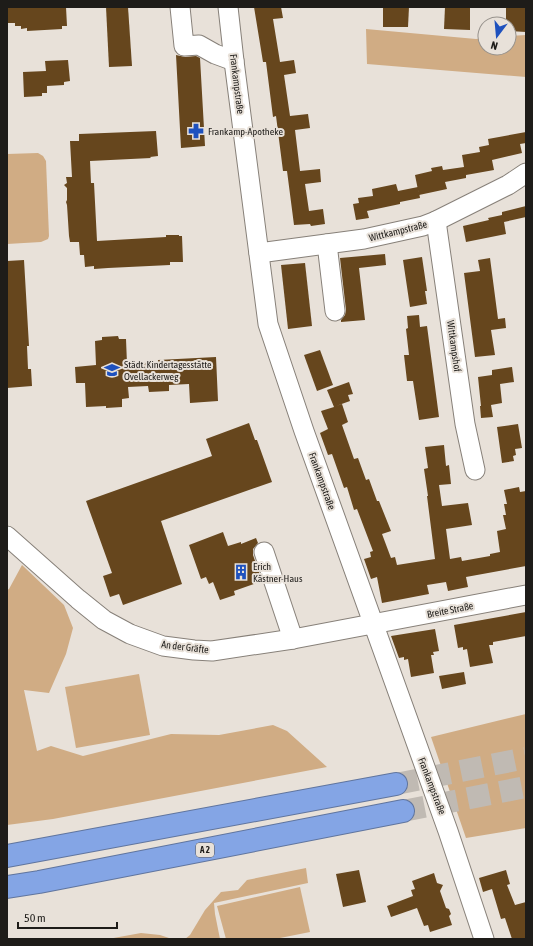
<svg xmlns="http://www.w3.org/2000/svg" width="533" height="946" viewBox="0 0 533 946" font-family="'Asap Condensed',sans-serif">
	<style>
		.green { fill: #d0ac84 }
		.building { fill: #66461d }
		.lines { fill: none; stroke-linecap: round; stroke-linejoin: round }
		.highway-tunnel { stroke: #c0bab3; stroke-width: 22; stroke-dasharray: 22 11; stroke-linecap: butt }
		.minor-casing { stroke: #878079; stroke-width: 21 }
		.highway-casing { stroke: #60759e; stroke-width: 24 }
		.minor { stroke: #fff; stroke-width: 19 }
		.highway { stroke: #84a5e5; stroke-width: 22 }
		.labels { text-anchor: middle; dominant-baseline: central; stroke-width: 4; stroke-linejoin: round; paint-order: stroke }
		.shield { fill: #e8e1d9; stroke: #5b5753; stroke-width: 1 }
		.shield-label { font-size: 9px; font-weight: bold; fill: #1e1c19 }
		.street-label { font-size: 10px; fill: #1e1c19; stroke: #e8e1d9 }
		.poi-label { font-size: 10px; fill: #1e1c19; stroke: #e8e1d9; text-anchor: start }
	</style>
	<rect width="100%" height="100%" fill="#e8e1d9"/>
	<!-- green -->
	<g class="green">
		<polygon points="366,29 476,39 485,38 485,48 509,48 509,36 526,35 526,77 367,64"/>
		<polygon points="38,153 43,156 46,161 49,236 48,239 41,242 7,244 7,154"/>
		<polygon points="22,565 64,605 73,628 66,654 49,693 24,690 37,751 51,746 83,756 171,734 219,735 273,725 287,731 327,767 53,819 7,825 7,590 9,589"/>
		<polygon points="139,674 150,735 76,748 65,687"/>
		<polygon points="526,714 526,828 466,838 431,737"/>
		<polygon points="306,868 308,883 214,903 215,914 220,939 185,939 190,935 205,910 221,892 238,890 247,880"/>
		<polygon points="300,887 310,932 275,939 226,939 217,906"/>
		<polygon points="141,933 160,935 172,939 108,939"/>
	</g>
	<!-- building -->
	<g class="building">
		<polygon points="7,7 66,7 67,26 62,26 62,29 27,31 27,28 21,29 21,26 15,26 15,23 7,23"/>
		<polygon points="106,7 128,7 132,66 109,67"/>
		<polygon points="254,7 281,7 283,18 273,19 280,62 294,60 296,73 284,75 290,116 308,114 310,128 295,130 300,171 320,169 321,182 305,184 309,211 323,209 325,224 311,226 310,224 294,225 287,171 283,171 276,116 273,117 266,62 263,62"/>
		<polygon points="383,7 409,7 408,27 383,27"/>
		<polygon points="445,7 470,7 470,30 444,29"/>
		<polygon points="506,7 526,7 526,32 509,31 509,24 506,24"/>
		<polygon points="176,55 185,57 196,56 200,58 205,146 181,148"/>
		<polygon points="68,60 70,81 64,82 64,85 47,86 47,93 42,93 42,96 24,97 23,72 46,71 45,61"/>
		<polygon points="156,131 158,156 150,157 151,158 90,161 91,183 94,183 97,241 166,237 166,235 179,235 179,236 182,236 183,262 170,262 170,265 108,268 94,269 94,266 85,267 84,255 80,255 79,242 70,242 69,236 67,205 66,202 67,200 67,188 64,185 67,183 66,177 72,177 70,141 79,141 79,134"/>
		<polygon points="526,132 526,143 520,144 522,153 492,160 494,170 466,175 466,178 445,182 447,189 419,195 415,175 432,171 431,168 442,166 443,170 464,167 462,155 480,152 479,147 489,145 488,139"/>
		<polygon points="396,184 398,191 418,187 420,198 400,202 400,204 367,211 369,218 356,220 353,204 359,203 358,198 373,196 372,189"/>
		<polygon points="526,206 526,217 504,222 506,234 466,242 463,226 489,220 488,218 502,215 502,212"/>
		<polygon points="385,254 386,265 359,268 365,320 341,322 341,320 345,315 346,310 340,258"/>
		<polygon points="422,257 427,291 425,291 427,304 410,307 403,260"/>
		<polygon points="490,258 498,319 505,318 506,328 491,330 495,355 475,357 464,273 480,271 478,260"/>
		<polygon points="24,260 29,346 27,346 28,369 31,369 32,386 7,388 7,261"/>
		<polygon points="305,263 312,326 288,329 281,265"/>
		<polygon points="419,315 420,327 427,326 439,417 419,420 413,381 407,381 404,355 409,355 406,329 408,328 407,316"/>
		<polygon points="118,336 119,339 126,339 127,364 158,362 158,360 216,357 218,401 190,403 189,384 169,385 169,391 149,392 148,386 128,387 129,398 122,399 122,407 106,408 106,406 86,407 85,383 76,383 75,367 96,365 95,341 102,340 102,337"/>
		<polygon points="320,350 333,385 317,391 304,355"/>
		<polygon points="512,367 514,382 500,384 502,403 491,405 493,417 481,418 480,406 481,406 478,377 492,375 492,370"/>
		<polygon points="349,382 353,394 348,395 350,401 336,406 342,404 348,422 342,425 354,459 358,458 366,480 369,479 377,501 379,501 391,531 382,534 391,558 395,557 397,565 435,559 427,496 428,496 424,469 428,468 425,447 444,445 446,466 449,465 451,484 439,485 442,506 468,503 472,525 446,529 450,559 461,557 462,561 490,556 490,554 500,552 497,531 506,529 503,515 506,515 504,504 507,504 504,490 519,487 520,492 526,491 526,566 466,577 468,587 448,591 446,582 427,585 429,594 382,603 377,577 371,579 364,559 371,557 370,552 373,551 357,509 354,510 347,487 344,488 332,454 328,455 320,433 328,429 321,411 334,407 327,390"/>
		<polygon points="249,423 255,440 257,440 272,482 161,521 182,584 123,605 119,594 110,597 103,576 112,573 86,501 212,456 206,439"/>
		<polygon points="518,424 522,448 515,449 516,455 513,456 514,461 502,463 497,427"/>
		<polygon points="223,532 228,546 241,542 241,544 256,538 258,543 253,549 253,555 262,581 234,591 235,595 220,600 213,582 209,584 206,577 201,579 189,545"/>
		<polygon points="526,612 526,636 493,642 493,645 489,645 493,663 470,667 467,649 463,650 463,647 458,648 454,625"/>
		<polygon points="435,629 439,651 433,652 434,655 431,655 434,673 411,677 408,659 404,660 404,657 399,658 391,636"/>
		<polygon points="464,672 466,684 442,689 439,676"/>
		<polygon points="359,870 366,902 343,907 336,874"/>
		<polygon points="506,870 510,884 507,885 515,905 526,902 526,939 512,939 505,918 501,919 492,889 483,892 479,878"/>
		<polygon points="434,873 437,883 443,885 440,891 446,908 449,909 451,914 449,916 452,925 430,932 428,925 424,926 417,908 391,917 387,906 413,896 411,890 415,889 412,881"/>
	</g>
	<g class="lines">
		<!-- highway-tunnel -->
		<g class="highway-tunnel">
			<polyline points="396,784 526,758"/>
			<polyline points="403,811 526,787"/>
		</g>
		<defs>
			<g id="minor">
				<polyline points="180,7 184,46 199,45 215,54 234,61"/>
				<polyline points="228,7 234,61 268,324 304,431 448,831 484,939"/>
				<polyline points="436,221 465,424 475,470"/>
				<polyline points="327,244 335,311"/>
				<polyline points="259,253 364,239 423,226 436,221 508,185 526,173"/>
				<polyline points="7,536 78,599 104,620 130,634 163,646 194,650 212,651 293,639 526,595"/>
				<polyline points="264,552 293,639"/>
			</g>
			<g id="highway">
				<polyline points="7,856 396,784"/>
				<polyline points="7,887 39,882 403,811"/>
			</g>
		</defs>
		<!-- minor casing -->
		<use href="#minor" class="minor-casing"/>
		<!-- highway casing -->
		<use href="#highway" class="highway-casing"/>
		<!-- minor -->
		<use href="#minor" class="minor"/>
		<!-- highway -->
		<use href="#highway" class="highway"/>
	</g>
	<!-- icons -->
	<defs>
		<symbol id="pharmacy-bare" viewBox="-9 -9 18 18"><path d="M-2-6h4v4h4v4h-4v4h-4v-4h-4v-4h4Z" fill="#1e51be" stroke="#e8e1d9" stroke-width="2.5" paint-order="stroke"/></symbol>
		<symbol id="school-bare" viewBox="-9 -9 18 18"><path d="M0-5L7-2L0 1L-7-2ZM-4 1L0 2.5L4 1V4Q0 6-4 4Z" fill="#1e51be" stroke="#e8e1d9" stroke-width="2.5" paint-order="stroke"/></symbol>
		<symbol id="building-bare" viewBox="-9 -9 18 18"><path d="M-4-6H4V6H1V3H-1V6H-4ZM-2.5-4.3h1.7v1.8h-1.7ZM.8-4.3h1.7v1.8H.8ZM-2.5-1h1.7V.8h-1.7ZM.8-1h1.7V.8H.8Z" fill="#1e51be" stroke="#e8e1d9" stroke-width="2.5" paint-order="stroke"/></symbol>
	</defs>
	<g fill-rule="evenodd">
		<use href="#pharmacy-bare" x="185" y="120" width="22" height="22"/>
		<use href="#school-bare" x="101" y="359" width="22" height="22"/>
		<use href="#building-bare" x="230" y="561" width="22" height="22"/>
	</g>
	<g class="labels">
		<!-- shield labels -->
		<rect class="shield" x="196" y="843" width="18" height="14" rx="3"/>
		<g class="shield-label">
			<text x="205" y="850">A 2</text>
		</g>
		<!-- street labels -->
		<g class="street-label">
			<text transform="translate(237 84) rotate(83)">Frankampstraße</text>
			<text transform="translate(398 231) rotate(-14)">Wittkampstraße</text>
			<text transform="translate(454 346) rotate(82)">Wittkampshof</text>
			<text transform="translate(322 481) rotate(70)">Frankampstraße</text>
			<text transform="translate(450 610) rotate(-11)">Breite Straße</text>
			<text transform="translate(185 647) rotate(7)">An der Gräfte</text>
			<text transform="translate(432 786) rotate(69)">Frankampstraße</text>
		</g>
		<!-- poi labels -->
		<g class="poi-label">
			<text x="208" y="131">Frankamp-Apotheke</text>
			<text x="124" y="364">Städt. Kindertagesstätte<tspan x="124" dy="12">Ovellackerweg</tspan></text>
			<text x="253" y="566">Erich<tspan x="253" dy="12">Kästner-Haus</tspan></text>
		</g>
	</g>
	<!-- border -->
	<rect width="533" height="946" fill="none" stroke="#1e1c19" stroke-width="16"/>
	<!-- north arrow -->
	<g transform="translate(497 36) rotate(196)"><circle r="19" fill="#e8e1d9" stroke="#97928c"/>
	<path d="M0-3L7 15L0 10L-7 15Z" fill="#1e51be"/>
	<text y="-6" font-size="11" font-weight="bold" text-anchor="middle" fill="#1e1c19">N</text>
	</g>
	<!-- scale -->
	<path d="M18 922v6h99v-6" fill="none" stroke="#1e1c19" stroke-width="2"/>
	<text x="24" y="922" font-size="12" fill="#1e1c19" stroke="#e8e1d9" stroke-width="3" paint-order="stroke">50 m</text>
</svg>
